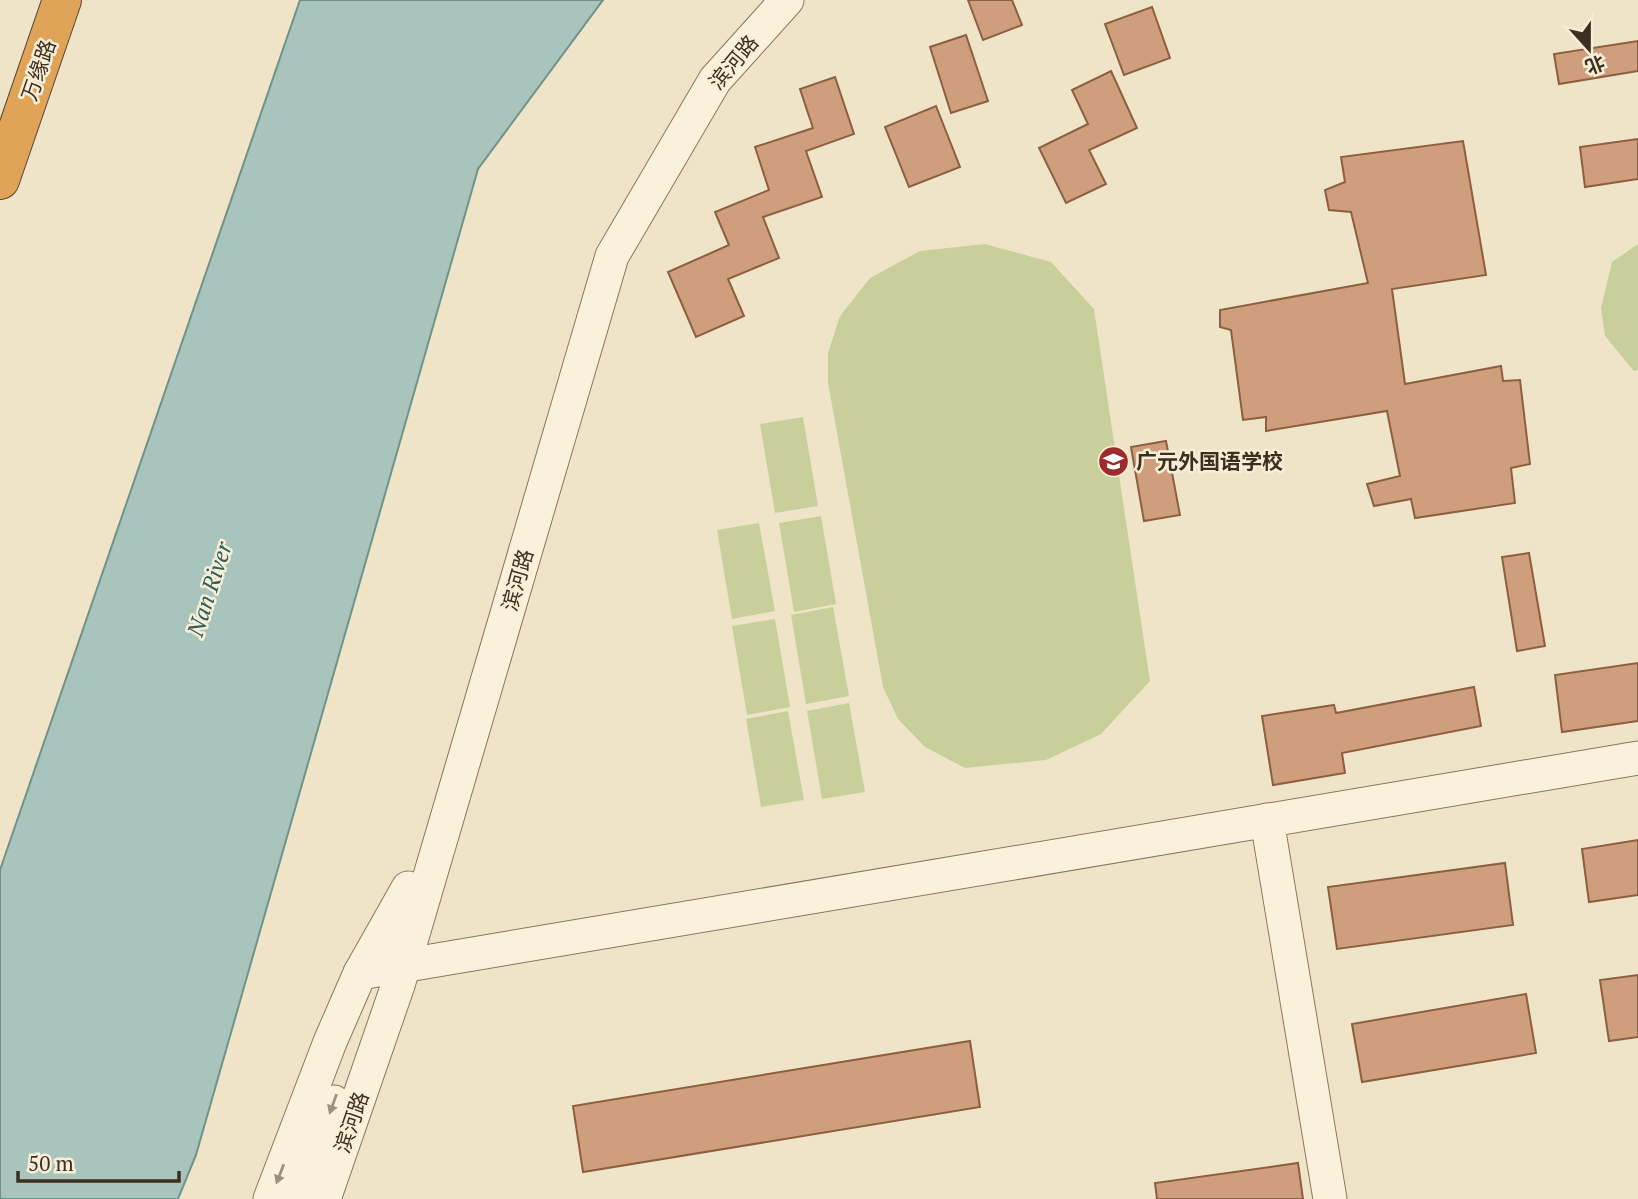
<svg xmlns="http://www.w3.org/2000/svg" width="1638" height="1199" viewBox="0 0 1638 1199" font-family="'PT Serif','Noto Sans SC',serif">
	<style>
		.green { fill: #c9cf9b }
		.water { fill: #a9c4bc; stroke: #6f938a; stroke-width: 2 }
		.building { fill: #cf9f7d; stroke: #8d5f41; stroke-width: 2 }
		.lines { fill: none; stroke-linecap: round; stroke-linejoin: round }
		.minor-casing { stroke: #8d765c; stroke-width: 35 }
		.highway-casing { stroke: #5b4430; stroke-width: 40 }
		.minor { stroke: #faf1dc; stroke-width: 33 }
		.highway { stroke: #e0a458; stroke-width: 38 }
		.oneway { fill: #9c907e }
		.labels { text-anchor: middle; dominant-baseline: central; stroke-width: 5; stroke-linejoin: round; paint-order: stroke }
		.street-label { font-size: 21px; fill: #3d2e20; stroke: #f7eed8 }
		.poi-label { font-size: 21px; font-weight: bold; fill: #3d2e20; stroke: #f7eed8; text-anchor: start }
		.water-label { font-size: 23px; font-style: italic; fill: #2f5d5a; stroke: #f7eed8 }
	</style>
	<rect width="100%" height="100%" fill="#f0e4c8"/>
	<!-- green -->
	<g class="green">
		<polygon points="985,244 1051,262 1094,309 1150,681 1101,734 1046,760 965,768 925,747 898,719 883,687 828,383 828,353 840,316 870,278 920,251"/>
		<polygon points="1638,244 1638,370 1634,371 1605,336 1601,308 1612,262"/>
		<polygon points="803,417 818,506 775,513 760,424"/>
		<polygon points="821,516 836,604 794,612 779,523"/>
		<polygon points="759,523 775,611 732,619 717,530"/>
		<polygon points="833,607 849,696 806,704 791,615"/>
		<polygon points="775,619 790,707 747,715 732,626"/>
		<polygon points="849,703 865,792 822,799 807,711"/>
		<polygon points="788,711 804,800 761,807 746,719"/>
	</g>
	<!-- water -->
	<polygon class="water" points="300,0 603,0 478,169 196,1155 178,1199 0,1199 0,870"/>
	<!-- building -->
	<g class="building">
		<polygon points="968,0 1012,0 1022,25 983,40"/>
		<polygon points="1152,7 1170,58 1124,75 1105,24"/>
		<polygon points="966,35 988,101 951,113 930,47"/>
		<polygon points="1638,41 1638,71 1559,84 1554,54"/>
		<polygon points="1111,71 1137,128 1089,150 1106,184 1066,203 1039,148 1088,124 1072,90"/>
		<polygon points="835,77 854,134 806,151 822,197 763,217 779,258 728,279 744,316 696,337 668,272 729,245 715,212 769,190 755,147 813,128 800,89"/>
		<polygon points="936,106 960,167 909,187 885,127"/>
		<polygon points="1638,139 1638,179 1585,187 1580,147"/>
		<polygon points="1463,141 1486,275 1392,289 1405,384 1501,366 1503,381 1520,380 1530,464 1511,468 1515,503 1415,518 1411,499 1374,506 1367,484 1400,476 1387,411 1266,431 1266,417 1243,420 1231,330 1220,327 1220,310 1368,283 1351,212 1329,210 1325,190 1345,182 1341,157"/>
		<polygon points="1166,441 1180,515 1144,521 1131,447"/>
		<polygon points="1529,553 1545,646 1517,651 1502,557"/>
		<polygon points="1638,663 1638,721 1562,732 1555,675"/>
		<polygon points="1474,687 1481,726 1342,753 1345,773 1273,785 1262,716 1334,705 1336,713"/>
		<polygon points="1638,840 1638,895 1589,902 1582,849"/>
		<polygon points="1505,863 1513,925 1337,949 1328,887"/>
		<polygon points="1638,975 1638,1037 1609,1041 1600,980"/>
		<polygon points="1526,994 1536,1053 1362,1082 1352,1024"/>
		<polygon points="970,1041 980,1107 583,1172 573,1106"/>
		<polygon points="1298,1163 1303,1199 1157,1199 1155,1183"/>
	</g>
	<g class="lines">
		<defs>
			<g id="minor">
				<polyline points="1267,820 1330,1199"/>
				<polyline points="360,973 1638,758"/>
				<polyline points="270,1199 330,1042 360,973 408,888"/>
				<polyline points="298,1199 334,1102"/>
				<polyline points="324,1199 398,985 612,256 715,80 787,0"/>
			</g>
			<polyline id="highway" points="0,180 62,0"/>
		</defs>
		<!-- minor casing -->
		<use href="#minor" class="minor-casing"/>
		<!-- highway casing -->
		<use href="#highway" class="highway-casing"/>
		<!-- minor -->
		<use href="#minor" class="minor"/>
		<!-- highway -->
		<use href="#highway" class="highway"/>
	</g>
	<!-- one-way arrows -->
	<defs><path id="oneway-solid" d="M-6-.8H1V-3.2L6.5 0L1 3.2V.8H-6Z" transform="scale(1.75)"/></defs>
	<g class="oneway">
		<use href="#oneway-solid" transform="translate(333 1104) rotate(110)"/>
		<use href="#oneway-solid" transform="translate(280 1174) rotate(111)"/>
	</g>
	<!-- icons -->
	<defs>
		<symbol id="school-disc" viewBox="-11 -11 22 22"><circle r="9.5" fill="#9e2a2b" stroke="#f7eed8"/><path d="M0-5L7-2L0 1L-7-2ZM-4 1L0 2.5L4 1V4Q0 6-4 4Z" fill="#fff"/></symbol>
	</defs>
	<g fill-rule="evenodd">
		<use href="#school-disc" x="1096" y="444" width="35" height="35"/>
	</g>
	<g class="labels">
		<!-- street labels -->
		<g class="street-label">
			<text transform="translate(733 62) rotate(-50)">滨河路</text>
			<text transform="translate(38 70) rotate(-71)">万缘路</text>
			<text transform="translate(517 580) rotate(-74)">滨河路</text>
			<text transform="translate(351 1122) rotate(-71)">滨河路</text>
		</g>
		<!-- poi labels -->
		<g class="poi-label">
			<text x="1136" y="461">广元外国语学校</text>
		</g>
		<!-- water labels -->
		<g class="water-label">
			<text transform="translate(209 589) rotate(-72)">Nan River</text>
		</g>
	</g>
	<!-- north arrow -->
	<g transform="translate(1589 49) rotate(159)" stroke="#f7eed8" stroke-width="5" paint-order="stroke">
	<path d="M0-5L12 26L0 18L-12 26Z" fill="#3d2e20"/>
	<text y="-10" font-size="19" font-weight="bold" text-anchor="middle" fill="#3d2e20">北</text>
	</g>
	<!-- scale -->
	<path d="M18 1171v10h161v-10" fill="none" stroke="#3d2e20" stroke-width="3.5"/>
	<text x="28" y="1171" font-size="21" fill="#3d2e20" stroke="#f7eed8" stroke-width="5" paint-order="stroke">50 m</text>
</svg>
